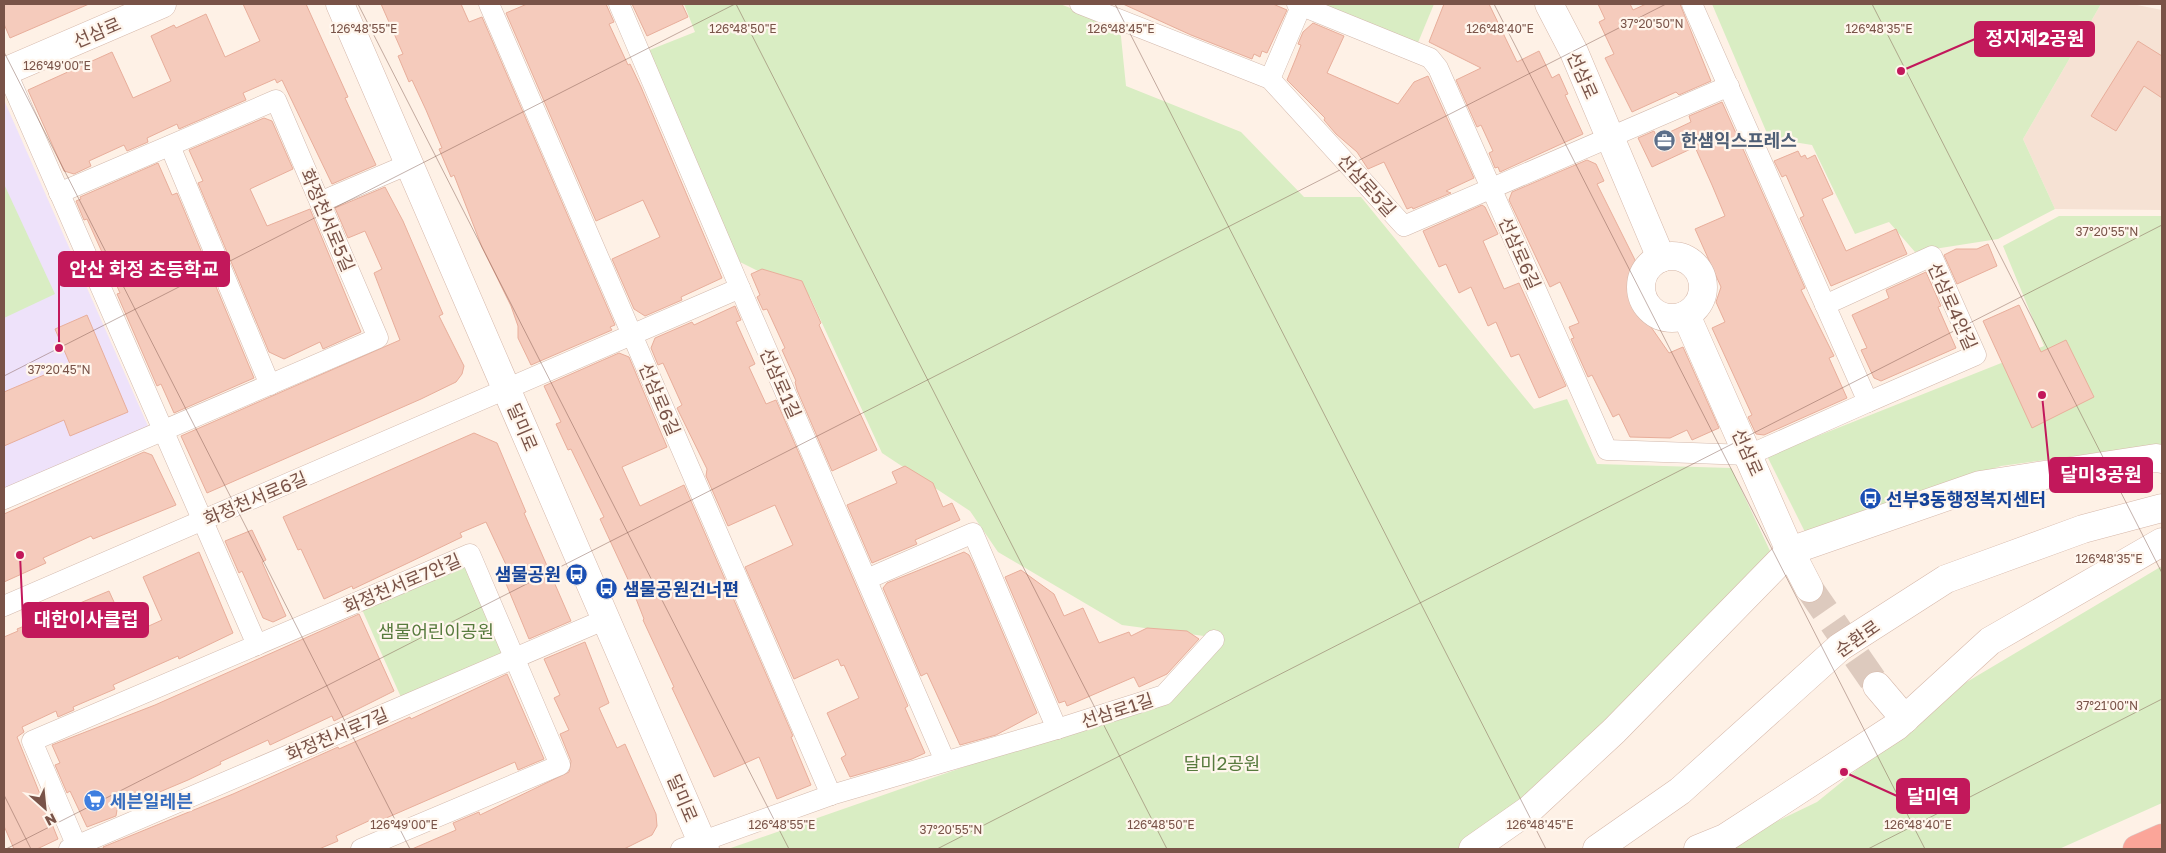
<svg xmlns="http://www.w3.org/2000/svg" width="2166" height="853" viewBox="0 0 2166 853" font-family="'Golos Text','Noto Sans KR',sans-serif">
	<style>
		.residential { fill: #f6e2d4 }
		.education { fill: #eee2fa }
		.green { fill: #d9edc3 }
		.building { fill: #f5cbbc; stroke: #e8ae9b }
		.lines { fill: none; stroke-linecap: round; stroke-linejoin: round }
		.secondary-tunnel { stroke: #ddcabe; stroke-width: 28; stroke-dasharray: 28 14; stroke-linecap: butt }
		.street-casing { stroke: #d3b9ad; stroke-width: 21 }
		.secondary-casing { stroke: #d6b8aa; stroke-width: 29 }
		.highway-casing { stroke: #d9cfcc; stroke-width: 29 }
		.street { stroke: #fff; stroke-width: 20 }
		.secondary { stroke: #fff; stroke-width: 28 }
		.highway { stroke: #fba599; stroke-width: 28 }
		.ticks { fill: none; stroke: #795348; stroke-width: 1; stroke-opacity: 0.45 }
		.labels { text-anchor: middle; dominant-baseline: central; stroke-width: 4.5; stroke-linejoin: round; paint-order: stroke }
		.street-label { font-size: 18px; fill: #795348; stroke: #fff6ed }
		.service-label { font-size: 18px; font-weight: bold; fill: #4e5e75; stroke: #fff6ed; text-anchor: start }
		.transit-label { font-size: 18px; font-weight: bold; fill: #164399; stroke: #fff6ed; text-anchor: start }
		.park-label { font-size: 18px; fill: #577a3d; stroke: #fff6ed }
		.shop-label { font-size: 18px; font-weight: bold; fill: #366cbe; stroke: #fff6ed; text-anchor: start }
		.ticks-label { font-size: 12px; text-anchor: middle; fill: #795348; stroke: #fff6ed; stroke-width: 4.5; stroke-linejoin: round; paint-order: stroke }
		.leader { fill: none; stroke: #c2185b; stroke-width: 2 }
		.callout-dot { fill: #c2185b; stroke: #fff6ed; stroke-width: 2 }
		.callout { fill: #c2185b; stroke: #c2185b; stroke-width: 2 }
		.callout-label { font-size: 19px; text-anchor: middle; font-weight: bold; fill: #fff }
	</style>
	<rect width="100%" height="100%" fill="#fef1e6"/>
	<!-- residential -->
	<polygon class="residential" points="2101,4 2132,4 2162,10 2162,210 2055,209 2023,139"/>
	<!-- education -->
	<polygon class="education" points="4,100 148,426 4,490"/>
	<!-- green -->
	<g class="green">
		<polygon points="684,4 1060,4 1120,27 1126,86 1241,132 1304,197 1361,197 1534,409 1567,399 1597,464 1731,468 1771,553 1613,718 1463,849 728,849 1168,696 1219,638 1122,625 998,552 970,511 882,453 810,297 740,262 647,51 695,32"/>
		<polygon points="1324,4 1434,4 1417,45 1327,7"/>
		<polygon points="1712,4 2101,4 2023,139 2055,209 1998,239 1915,252 1889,222 1855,234 1812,145 1769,138"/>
		<polygon points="4,184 55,294 4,318"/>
		<polygon points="2059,216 2162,216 2162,444 2001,466 1805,532 1767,456 2044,346 2003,246"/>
		<polygon points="468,558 511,656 404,704 360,605"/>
		<polygon points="2162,566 2162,803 2059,849 1719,849 1817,802 1960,686"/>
	</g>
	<!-- building -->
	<g class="building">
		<polygon points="4,4 89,4 10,38 4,24"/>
		<polygon points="243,4 306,4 348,97 345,98 376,165 332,184 282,80 277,83 275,79 243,93 246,100 179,129 177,124 147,138 148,142 127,151 124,145 89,161 91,166 74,174 64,171 28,90 112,52 133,98 171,81 151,36 174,25 176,28 206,14 225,57 260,41"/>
		<polygon points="381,4 461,4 469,22 482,17 615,325 610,327 612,330 531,365 518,338 518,326 511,306 482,247 454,175 451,177 439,149 442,148 426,110 412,80 409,82 398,56 403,54"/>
		<polygon points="527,4 606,4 614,22 609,24 628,65 630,64 641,87 722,278 681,297 682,300 645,316 634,309 612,259 660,237 643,200 596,221 506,13"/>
		<polygon points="632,4 682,4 688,17 647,36"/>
		<polygon points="1123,4 1273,4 1287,10 1267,53 1262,51 1260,57 1254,54 1252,59 1191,35"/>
		<polygon points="1444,4 1489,4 1517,62 1539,51 1552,78 1559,74 1568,94 1565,95 1583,134 1500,172 1498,167 1495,168 1489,153 1493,151 1481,125 1477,127 1456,80 1481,68 1429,42"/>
		<polygon points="1598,4 1630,4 1633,10 1646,4 1680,4 1711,81 1679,95 1676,92 1632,112 1605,58 1614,54 1599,22 1605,19"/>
		<polygon points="1313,23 1344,36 1327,73 1398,104 1414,82 1428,76 1474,178 1446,191 1451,193 1413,209 1412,207 1407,209 1384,162 1368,169 1357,152 1336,134 1324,120 1325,118 1287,80 1296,58 1301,45 1298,44 1303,32"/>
		<polygon points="2138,41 2162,56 2162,98 2144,86 2116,131 2091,116"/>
		<polygon points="1722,102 1805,288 1801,290 1834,356 1829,358 1847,398 1764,435 1756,434 1748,417 1752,415 1712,328 1725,322 1716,302 1721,287 1695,229 1725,216 1712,185 1695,147 1652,167 1638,138 1654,131 1657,138 1691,122 1689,116"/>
		<polygon points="264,118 272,121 293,169 250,189 267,226 310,209 361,332 323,349 320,342 284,359 269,352 198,183 203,181 189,150"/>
		<polygon points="1798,151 1801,157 1805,155 1807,159 1815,155 1833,194 1822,199 1846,251 1896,229 1907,254 1831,286 1800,218 1804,216 1786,175 1782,177 1774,161"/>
		<polygon points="1587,160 1596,164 1604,181 1597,184 1638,266 1636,267 1638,271 1633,273 1633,301 1669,353 1683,347 1719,428 1692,440 1687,430 1670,438 1630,437 1619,414 1613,417 1592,375 1588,377 1571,339 1574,338 1569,327 1579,323 1560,282 1550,287 1509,200 1512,192"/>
		<polygon points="158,163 172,195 177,193 254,378 174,413 161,384 157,386 117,294 120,293 106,261 87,219 84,220 76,201 81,199 80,197"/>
		<polygon points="385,187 403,221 443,314 439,316 464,366 462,374 456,382 421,399 207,493 181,436 400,340 374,273 382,269 365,231 348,238 335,208"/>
		<polygon points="1482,205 1485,207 1498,234 1483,241 1504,289 1519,283 1566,386 1539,398 1519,354 1511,357 1496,322 1488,326 1471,287 1459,293 1446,264 1439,267 1423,231"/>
		<polygon points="1988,244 1997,266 1957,284 1944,255 1956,249 1977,249"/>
		<polygon points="762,269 802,281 821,323 819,325 877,450 832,471 797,390 795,382 796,381 782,350 785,348 767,309 763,310 757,297 760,295 751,274"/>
		<polygon points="1926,272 1941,306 1938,307 1956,348 1881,381 1874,378 1861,350 1867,348 1852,315 1889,298 1886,290"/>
		<polygon points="2019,305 2041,352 2066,340 2094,397 2032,428 1983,321"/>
		<polygon points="735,306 741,320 736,322 755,364 749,367 766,404 776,400 908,706 905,708 925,753 912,759 850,777 841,758 846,755 827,713 859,698 844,665 841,666 838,659 794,679 745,567 793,545 775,505 728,526 706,476 707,469 677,408 682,405 663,363 658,365 651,348 655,338 692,322 694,325"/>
		<polygon points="87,315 128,412 70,436 64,420 4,446 4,392 70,364 55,329"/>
		<polygon points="619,353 629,357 667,447 622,467 640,506 684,485 793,736 791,737 811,785 777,799 759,757 714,777 672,688 674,687 643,620 644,619 631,586 600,519 604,517 571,449 568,450 556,424 561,422 544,386"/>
		<polygon points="474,433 497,443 526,512 524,513 571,621 529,639 502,574 509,571 486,522 460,533 462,537 408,563 353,589 352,586 324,599 301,549 298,550 283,517"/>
		<polygon points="144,452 152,455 176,505 93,539 91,536 43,558 46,563 4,582 4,514"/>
		<polygon points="905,466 933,483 943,507 952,503 960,520 915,540 917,544 872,563 847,505 897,483 892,472"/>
		<polygon points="252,530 266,560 262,562 286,616 273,622 263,618 242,571 239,573 225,541"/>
		<polygon points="199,552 233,633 179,659 178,656 113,685 115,689 73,707 74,710 58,717 56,711 22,727 24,732 17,737 58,839 37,849 14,849 4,826 4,637 18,631 17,629 109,591 129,635 162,620 143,577"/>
		<polygon points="964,552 969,555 973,563 1037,713 996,735 960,745 927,673 921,676 883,588 887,583"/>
		<polygon points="1021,570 1054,594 1064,616 1083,608 1099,643 1129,632 1131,636 1147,628 1187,631 1199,639 1167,674 1139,687 1134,677 1067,706 1065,701 1059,703 1005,577"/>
		<polygon points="359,614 394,691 334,721 332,716 270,745 268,740 220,762 221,764 188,780 117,810 116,816 87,827 70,791 67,793 55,765 60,763 52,745 155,705"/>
		<polygon points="585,642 609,703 599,708 617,748 625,744 656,814 657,826 652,835 624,849 412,849 456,830 453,823 479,812 480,815 569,772 571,761 560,734 569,730 554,698 560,695 544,659"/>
		<polygon points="507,674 544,759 518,770 515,762 377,822 375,818 336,836 338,841 319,849 104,849 103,847 233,794 338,747 339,749 410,717 411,719"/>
	</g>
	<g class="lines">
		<!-- secondary-tunnel -->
		<polyline class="secondary-tunnel" points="1809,588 1877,686"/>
		<defs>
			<g id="street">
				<polyline points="489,4 831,795"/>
				<polyline points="619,4 740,288 945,761"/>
				<polyline points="1080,4 1270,79 1404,226 1729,86"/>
				<polyline points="1297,4 1430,58 1438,68 1607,450 1749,455 1868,402 1692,4"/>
				<polyline points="4,66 257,645"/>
				<polyline points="1270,79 1302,4"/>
				<polyline points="170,146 270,385"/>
				<polyline points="320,202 409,164"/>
				<polyline points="1825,305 1932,256 1976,355 1868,402"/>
				<polyline points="4,499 378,338 276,100 59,193"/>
				<polyline points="867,579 973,533 1057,729"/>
				<polyline points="4,606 740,288"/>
				<polyline points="69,849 606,619"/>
				<polyline points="78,849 32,741 470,554 560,765 361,849"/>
				<polyline points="681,849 831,795 1057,729 1164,695 1214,640"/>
			</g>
			<g id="secondary">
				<polyline points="340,4 705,849"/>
				<polyline points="1549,4 1574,52 1661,258"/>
				<polyline points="4,72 162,4"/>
				<circle cx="1672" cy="287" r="31"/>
				<polyline points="1686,315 1790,551 1809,588"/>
				<polyline points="1877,686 1905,719"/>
				<polyline points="1473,849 1530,809 1614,731 1790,551 1980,485 2156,458 2162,459"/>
				<polyline points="1597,849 1680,791 1840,647 1946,579 2083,529 2162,508"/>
				<polyline points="1698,849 1725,838 1897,726 1990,641 2162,542"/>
			</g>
			<polyline id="highway" points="2137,849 2162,838"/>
		</defs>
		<!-- street casing -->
		<use href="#street" class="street-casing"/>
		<!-- secondary casing -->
		<use href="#secondary" class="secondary-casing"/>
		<!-- highway casing -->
		<use href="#highway" class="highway-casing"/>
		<!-- street -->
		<use href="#street" class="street"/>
		<!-- secondary -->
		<use href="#secondary" class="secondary"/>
		<!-- highway -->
		<use href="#highway" class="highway"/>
	</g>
	<!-- ticks -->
	<path class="ticks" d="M 358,4 L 789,849M 736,4 L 1167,849M 1115,4 L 1546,849M 1494,4 L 1925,849M 1872,4 L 2162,573M 4,52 L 410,849M 4,376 L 735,4M 4,795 L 31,849M 6,849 L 1666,4M 937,849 L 2162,225M 1868,849 L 2162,699"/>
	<!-- icons -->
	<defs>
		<symbol id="office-disc" viewBox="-11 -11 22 22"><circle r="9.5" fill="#5c6f8a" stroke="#fff6ed"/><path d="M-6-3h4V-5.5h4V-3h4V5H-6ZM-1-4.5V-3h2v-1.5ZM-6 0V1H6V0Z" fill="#fff"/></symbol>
		<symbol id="bus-disc" viewBox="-11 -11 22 22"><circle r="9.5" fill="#1a4fb4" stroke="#fff6ed"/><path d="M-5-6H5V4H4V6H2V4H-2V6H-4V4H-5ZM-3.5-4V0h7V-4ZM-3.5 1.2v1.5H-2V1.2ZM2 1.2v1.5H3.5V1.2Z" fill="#fff"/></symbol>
		<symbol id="supermarket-disc" viewBox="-11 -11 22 22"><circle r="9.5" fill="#3f7fe0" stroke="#fff6ed"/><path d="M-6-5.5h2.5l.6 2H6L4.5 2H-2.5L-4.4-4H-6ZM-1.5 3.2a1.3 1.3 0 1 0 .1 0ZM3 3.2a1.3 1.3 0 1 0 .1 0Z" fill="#fff"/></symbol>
	</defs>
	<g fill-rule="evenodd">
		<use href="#office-disc" x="1652" y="128" width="25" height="25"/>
		<use href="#bus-disc" x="1858" y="486" width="25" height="25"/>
		<use href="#bus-disc" x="564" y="562" width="25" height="25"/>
		<use href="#bus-disc" x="594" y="576" width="25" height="25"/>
		<use href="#supermarket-disc" x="82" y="788" width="25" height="25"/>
	</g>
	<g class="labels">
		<!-- street labels -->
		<g class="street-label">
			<text transform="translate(97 32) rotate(-23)">선삼로</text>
			<text transform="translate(1583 75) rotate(66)">선삼로</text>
			<text transform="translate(1367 185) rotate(48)">선삼로5길</text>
			<text transform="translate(328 220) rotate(67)">화정천서로5길</text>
			<text transform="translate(1520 253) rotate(66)">선삼로6길</text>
			<text transform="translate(1953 306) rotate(66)">선삼로4안길</text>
			<text transform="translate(781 383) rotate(66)">선삼로1길</text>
			<text transform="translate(660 399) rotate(67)">선삼로6길</text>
			<text transform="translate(523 427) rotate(67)">달미로</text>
			<text transform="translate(1748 452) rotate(66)">선삼로</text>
			<text transform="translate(255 498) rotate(-23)">화정천서로6길</text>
			<text transform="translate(402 583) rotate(-23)">화정천서로7안길</text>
			<text transform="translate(1857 638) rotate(-35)">순환로</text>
			<text transform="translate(1117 710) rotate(-18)">선삼로1길</text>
			<text transform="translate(337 734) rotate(-23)">화정천서로7길</text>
			<text transform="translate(683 798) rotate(67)">달미로</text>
		</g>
		<!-- service labels -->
		<g class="service-label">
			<text x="1681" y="140">한샘익스프레스</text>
		</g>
		<!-- transit labels -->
		<g class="transit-label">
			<text x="1886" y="499">선부3동행정복지센터</text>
			<text x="561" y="574" text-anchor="end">샘물공원</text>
			<text x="623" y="589">샘물공원건너편</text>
		</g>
		<!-- park labels -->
		<g class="park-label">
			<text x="436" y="631">샘물어린이공원</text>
			<text x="1222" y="763">달미2공원</text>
		</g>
		<!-- shop labels -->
		<g class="shop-label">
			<text x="110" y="801">세븐일레븐</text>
		</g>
	</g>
	<g class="ticks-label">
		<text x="1652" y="28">37°20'50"N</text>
		<text x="364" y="33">126°48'55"E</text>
		<text x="743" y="33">126°48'50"E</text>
		<text x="1121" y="33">126°48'45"E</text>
		<text x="1500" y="33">126°48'40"E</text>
		<text x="1879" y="33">126°48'35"E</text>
		<text x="57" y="70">126°49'00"E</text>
		<text x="2107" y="236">37°20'55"N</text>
		<text x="59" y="374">37°20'45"N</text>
		<text x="2109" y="563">126°48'35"E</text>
		<text x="2107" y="710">37°21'00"N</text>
		<text x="404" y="829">126°49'00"E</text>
		<text x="782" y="829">126°48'55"E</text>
		<text x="1161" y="829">126°48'50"E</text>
		<text x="1540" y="829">126°48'45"E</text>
		<text x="1918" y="829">126°48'40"E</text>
		<text x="951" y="834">37°20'55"N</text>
	</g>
	<!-- callouts -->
	<path class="leader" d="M1901 71L1975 39M59 348L59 269M2042 395L2050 475M20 555L23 620M1844 772L1897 796"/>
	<g class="callout-dot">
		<circle cx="1901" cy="71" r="5"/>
		<circle cx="59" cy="348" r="5"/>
		<circle cx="2042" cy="395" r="5"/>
		<circle cx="20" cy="555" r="5"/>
		<circle cx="1844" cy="772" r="5"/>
	</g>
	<g class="callout">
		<rect x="1975" y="22" width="119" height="34" rx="5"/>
		<rect x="59" y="252" width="170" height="34" rx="5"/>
		<rect x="2050" y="458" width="102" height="34" rx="5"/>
		<rect x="23" y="603" width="125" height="34" rx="5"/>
		<rect x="1897" y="779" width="72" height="34" rx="5"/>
	</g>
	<g class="callout-label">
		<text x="2035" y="45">정지제2공원</text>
		<text x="144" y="276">안산 화정 초등학교</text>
		<text x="2101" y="481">달미3공원</text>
		<text x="86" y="626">대한이사클럽</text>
		<text x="1933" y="803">달미역</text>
	</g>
	<!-- border -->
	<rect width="2166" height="853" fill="none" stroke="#795348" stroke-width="10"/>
	<!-- north arrow -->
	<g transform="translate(45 808) rotate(153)" stroke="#fff6ed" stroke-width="4" paint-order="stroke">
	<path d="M0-4L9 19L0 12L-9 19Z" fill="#795348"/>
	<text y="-8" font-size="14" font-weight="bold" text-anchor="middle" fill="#795348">N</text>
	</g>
</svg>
